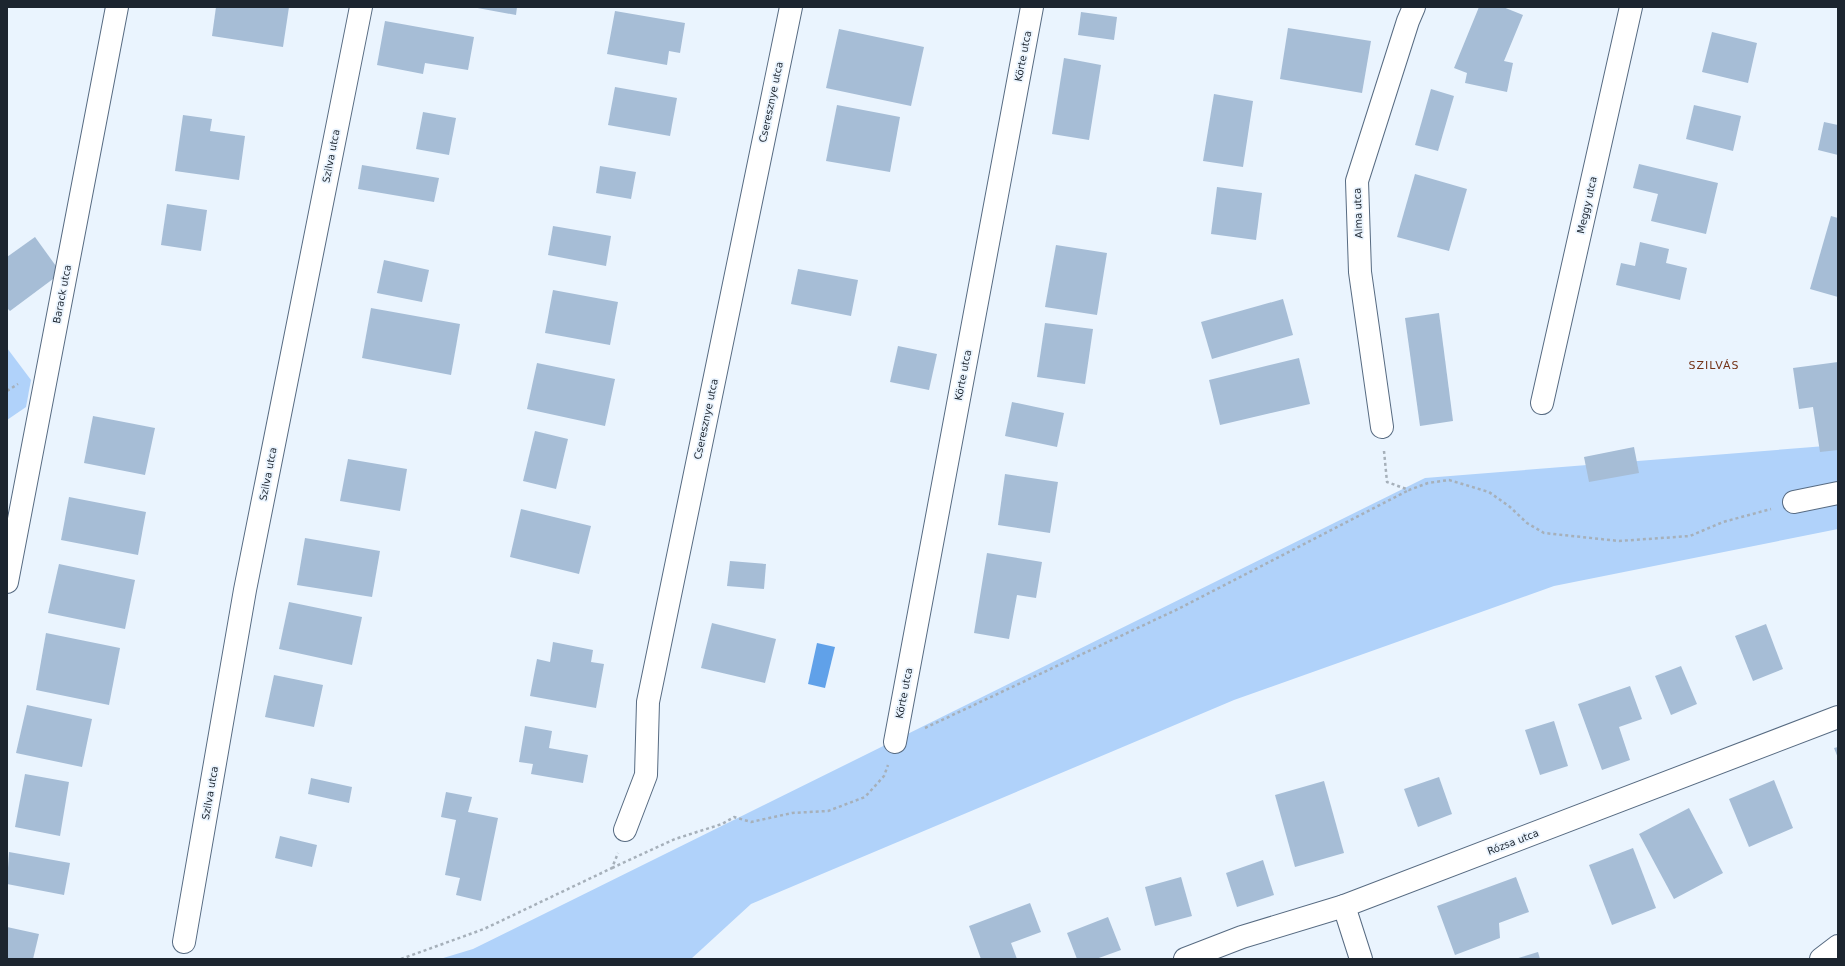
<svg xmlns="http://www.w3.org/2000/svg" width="1845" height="966" viewBox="0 0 1845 966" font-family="'DejaVu Sans',sans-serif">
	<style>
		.green { fill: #b0d2fa }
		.water { fill: #60a1e9 }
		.building { fill: #a6bdd6 }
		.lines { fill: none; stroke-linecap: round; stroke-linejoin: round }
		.minor-casing { stroke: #576b82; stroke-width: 24 }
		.path { stroke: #a6b0ba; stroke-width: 2.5; stroke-dasharray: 3 3; stroke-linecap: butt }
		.minor { stroke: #fff; stroke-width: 22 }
		.labels { text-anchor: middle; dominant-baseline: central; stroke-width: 3.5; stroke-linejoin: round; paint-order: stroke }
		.street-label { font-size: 10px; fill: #1c252f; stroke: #eaf4fe }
		.neighbourhood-label { font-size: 11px; letter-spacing: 1px; fill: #733216; stroke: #eaf4fe }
	</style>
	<rect width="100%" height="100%" fill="#eaf4fe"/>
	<!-- green -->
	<g class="green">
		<polygon points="7,348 31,380 26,407 7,420"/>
		<polygon points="1838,445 1838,529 1554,586 1234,700 751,904 691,959 440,959 473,949 1425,478"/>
	</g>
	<!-- water -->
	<polygon class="water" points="817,643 835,647 825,688 808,684"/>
	<!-- building -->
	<g class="building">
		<polygon points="216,7 289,7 283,47 212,36"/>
		<polygon points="472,7 517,7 516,15"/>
		<polygon points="1479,7 1503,7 1523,15 1504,61 1513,63 1507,92 1465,83 1467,73 1454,68"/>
		<polygon points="615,11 685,23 680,53 669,51 667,65 607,54"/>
		<polygon points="1081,12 1117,17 1114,40 1078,35"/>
		<polygon points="385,21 474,37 468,70 425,63 423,74 377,65"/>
		<polygon points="1288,28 1371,41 1362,93 1280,79"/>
		<polygon points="839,29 924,47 911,106 826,88"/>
		<polygon points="1712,32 1757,43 1748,83 1702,72"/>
		<polygon points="1064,58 1101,65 1089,140 1052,134"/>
		<polygon points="615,87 677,98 670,136 608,125"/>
		<polygon points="1431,89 1454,96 1438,151 1415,145"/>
		<polygon points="1214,94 1253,101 1243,167 1203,161"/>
		<polygon points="837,105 900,117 890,172 826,161"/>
		<polygon points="1694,105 1741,116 1733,151 1686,139"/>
		<polygon points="423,112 456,118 449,155 416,149"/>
		<polygon points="183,115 212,119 210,131 245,136 239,180 175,171"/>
		<polygon points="1824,122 1838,125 1838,155 1818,150"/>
		<polygon points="1639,164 1718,183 1706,234 1651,221 1658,194 1633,188"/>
		<polygon points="362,165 439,178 434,202 358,189"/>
		<polygon points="600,166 636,172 631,199 596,193"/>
		<polygon points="1415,174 1467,189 1449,251 1397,237"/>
		<polygon points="1217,187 1262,193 1256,240 1211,234"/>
		<polygon points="167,204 207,210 201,251 161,245"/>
		<polygon points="1831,216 1838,218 1838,297 1810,289"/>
		<polygon points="553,226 611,236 606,266 548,255"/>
		<polygon points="35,237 61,273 10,311 7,308 7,257"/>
		<polygon points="1640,242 1669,249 1666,263 1687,268 1680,300 1616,285 1621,263 1635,266"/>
		<polygon points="1056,245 1107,253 1097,315 1045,307"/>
		<polygon points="384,260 429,270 422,302 377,293"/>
		<polygon points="798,269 858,280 851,316 791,304"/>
		<polygon points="553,290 618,302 610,345 545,333"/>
		<polygon points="1283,299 1293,335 1212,359 1201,322"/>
		<polygon points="371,308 460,324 451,375 362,358"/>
		<polygon points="1439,313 1453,421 1420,426 1405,318"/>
		<polygon points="1045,323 1093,329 1085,384 1037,377"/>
		<polygon points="898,346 937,354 929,390 890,382"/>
		<polygon points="1299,358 1310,404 1220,425 1209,380"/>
		<polygon points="1838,362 1838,450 1820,452 1813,407 1799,409 1793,368"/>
		<polygon points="537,363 615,379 605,426 527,409"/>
		<polygon points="1012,402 1064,413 1057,447 1005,436"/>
		<polygon points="93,416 155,428 145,475 84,463"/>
		<polygon points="535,431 568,439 556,489 523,481"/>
		<polygon points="1634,447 1639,473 1589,482 1584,457"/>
		<polygon points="348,459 407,469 400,511 340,501"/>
		<polygon points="1005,474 1058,482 1050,533 998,525"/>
		<polygon points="69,497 146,512 138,555 61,540"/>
		<polygon points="521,509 591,526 579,574 510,557"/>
		<polygon points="305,538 380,551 372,597 297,585"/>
		<polygon points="987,553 1042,562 1036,598 1017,595 1009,639 974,633"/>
		<polygon points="730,561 766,564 764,589 727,586"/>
		<polygon points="59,564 135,580 125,629 48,613"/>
		<polygon points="289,602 362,617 352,665 279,649"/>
		<polygon points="712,623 776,639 765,683 701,668"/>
		<polygon points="1766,624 1783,669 1753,681 1735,636"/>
		<polygon points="46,633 120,648 109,705 36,690"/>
		<polygon points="553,642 593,650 591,662 604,664 596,708 530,696 537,659 550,662"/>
		<polygon points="1681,666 1697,704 1671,715 1655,676"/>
		<polygon points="274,675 323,685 314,727 265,717"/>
		<polygon points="1630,686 1642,719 1619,727 1630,760 1602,770 1578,704"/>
		<polygon points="27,705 92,719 82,767 16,753"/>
		<polygon points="1554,721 1568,766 1540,775 1525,730"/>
		<polygon points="525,726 552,731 549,748 588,755 583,783 531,774 533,764 519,762"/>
		<polygon points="1838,747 1838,758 1834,748"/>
		<polygon points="25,774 69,782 60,836 15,827"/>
		<polygon points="1439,777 1452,814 1418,827 1404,789"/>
		<polygon points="311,778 352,787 349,803 308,794"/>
		<polygon points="1774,780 1793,828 1749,847 1729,799"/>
		<polygon points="1324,781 1344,853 1295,867 1275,795"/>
		<polygon points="446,792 472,797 468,812 498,818 481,901 456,895 460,878 445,875 456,820 441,817"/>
		<polygon points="1689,808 1723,873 1674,899 1639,834"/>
		<polygon points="280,836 317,845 312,867 275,858"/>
		<polygon points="1633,848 1656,908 1612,925 1589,865"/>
		<polygon points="9,852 70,863 64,895 7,884"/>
		<polygon points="1263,860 1274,895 1237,907 1226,873"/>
		<polygon points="1181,877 1192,916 1155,926 1145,887"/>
		<polygon points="1516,877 1529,912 1499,923 1500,938 1455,955 1437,906"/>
		<polygon points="1030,903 1041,932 1011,943 1017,959 981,959 969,926"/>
		<polygon points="1108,917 1121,950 1096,959 1077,959 1067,933"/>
		<polygon points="7,927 39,934 33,959 7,959"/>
		<polygon points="1538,952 1540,959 1515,959"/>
	</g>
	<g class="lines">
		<defs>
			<g id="minor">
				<polyline points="1542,403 1631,7"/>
				<polyline points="1382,427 1360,272 1357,181 1408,21 1414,7"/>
				<polyline points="1794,502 1838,493"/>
				<polyline points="7,582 117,7"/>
				<polyline points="895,742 1032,7"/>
				<polyline points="625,830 646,775 648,702 791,7"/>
				<polyline points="1344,906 1361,959"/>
				<polyline points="184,942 245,590 361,7"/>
				<polyline points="1185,959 1242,937 1344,906 1838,717"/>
				<polyline points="1821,959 1838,946"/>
			</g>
		</defs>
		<!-- minor casing -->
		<use href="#minor" class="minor-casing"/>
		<!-- path -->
		<g class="path">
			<polyline points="7,391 18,384"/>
			<polyline points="1384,451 1387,482 1409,490 1428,483 1449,480 1489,492 1510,507 1527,523 1544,533 1619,541 1690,536 1723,522 1771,509"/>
			<polyline points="925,728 1178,609 1409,490"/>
			<polyline points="612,868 675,839 722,824 734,817 751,822 792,813 828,811 865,797 884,776 888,765"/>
			<polyline points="401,959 484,929 612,868 618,853"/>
		</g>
		<!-- minor -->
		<use href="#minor" class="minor"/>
	</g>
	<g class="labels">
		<!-- street labels -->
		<g class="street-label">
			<text transform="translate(1023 56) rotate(-79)">Körte utca</text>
			<text transform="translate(771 102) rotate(-78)">Cseresznye utca</text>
			<text transform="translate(331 156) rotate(-79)">Szilva utca</text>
			<text transform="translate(1587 205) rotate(-77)">Meggy utca</text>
			<text transform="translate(1358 213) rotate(-92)">Alma utca</text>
			<text transform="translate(62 294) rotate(-79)">Barack utca</text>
			<text transform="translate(963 375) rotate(-79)">Körte utca</text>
			<text transform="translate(706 419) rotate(-78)">Cseresznye utca</text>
			<text transform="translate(268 474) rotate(-79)">Szilva utca</text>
			<text transform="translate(904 693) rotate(-79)">Körte utca</text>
			<text transform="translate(210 793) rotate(-80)">Szilva utca</text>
			<text transform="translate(1513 842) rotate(-21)">Rózsa utca</text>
		</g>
		<!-- neighbourhood labels -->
		<g class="neighbourhood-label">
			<text x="1714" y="365">SZILVÁS</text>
		</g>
	</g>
	<!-- border -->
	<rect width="1845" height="966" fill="none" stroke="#1c252f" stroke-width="16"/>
</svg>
